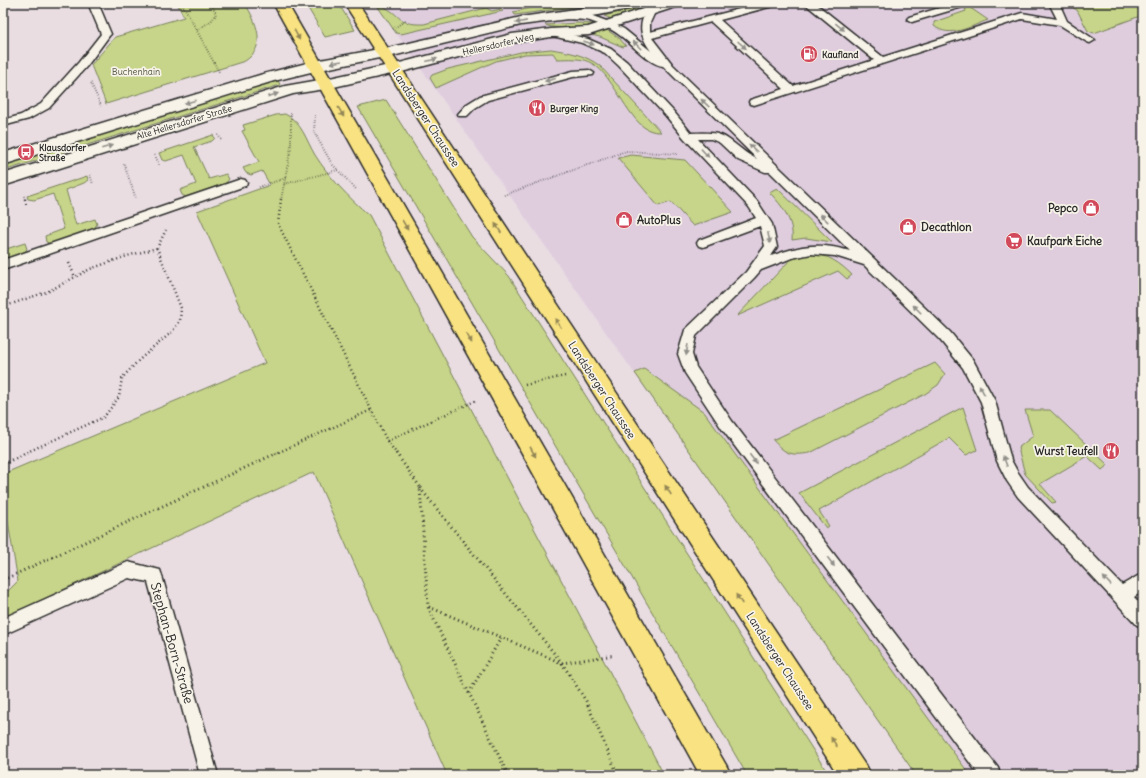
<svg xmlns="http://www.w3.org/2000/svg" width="1146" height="778" viewBox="0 0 1146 778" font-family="Delius,sans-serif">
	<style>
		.built { fill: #dfcdde }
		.green { fill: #c6d589; stroke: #78805a }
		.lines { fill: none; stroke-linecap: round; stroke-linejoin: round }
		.lane-casing { stroke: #2b2b2b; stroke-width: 3 }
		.street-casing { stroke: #2b2b2b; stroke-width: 3 }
		.secondary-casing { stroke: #2b2b2b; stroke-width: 3 }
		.primary-casing { stroke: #2b2b2b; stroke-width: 3 }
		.path-far2 { stroke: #2b2b2b; stroke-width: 2; stroke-dasharray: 0.5 2; stroke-linecap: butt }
		.path-far1 { stroke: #2b2b2b; stroke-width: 2.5; stroke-dasharray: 1 3; stroke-linecap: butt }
		.path { stroke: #2b2b2b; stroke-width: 3; stroke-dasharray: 1 3.5; stroke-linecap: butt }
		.lane { fill: #f7f3e8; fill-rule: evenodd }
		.street { fill: #f7f3e8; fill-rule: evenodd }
		.secondary { fill: #f7f3e8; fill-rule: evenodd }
		.primary { fill: #f8e281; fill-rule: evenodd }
		.oneway { fill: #918f8a }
		.oneway2 { fill: #928656 }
		.labels { text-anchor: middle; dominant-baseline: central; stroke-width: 3.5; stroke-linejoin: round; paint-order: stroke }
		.far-street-label { font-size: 9px; fill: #2b2b2b; stroke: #f7f3e8 }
		.far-poi-label { font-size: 9px; font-weight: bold; fill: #2b2b2b; stroke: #f7f3e8; text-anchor: start }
		.far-park-label { font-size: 9px; fill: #525642; stroke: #f7f3e8 }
		.street-label { font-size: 11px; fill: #2b2b2b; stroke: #f7f3e8 }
		.poi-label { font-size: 11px; font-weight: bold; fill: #2b2b2b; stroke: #f7f3e8; text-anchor: start }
		.near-street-label { font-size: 13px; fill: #2b2b2b; stroke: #f7f3e8 }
	</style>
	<rect width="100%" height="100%" fill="#e9dde2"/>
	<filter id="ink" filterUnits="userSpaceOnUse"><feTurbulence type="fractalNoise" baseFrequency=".025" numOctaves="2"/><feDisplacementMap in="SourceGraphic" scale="8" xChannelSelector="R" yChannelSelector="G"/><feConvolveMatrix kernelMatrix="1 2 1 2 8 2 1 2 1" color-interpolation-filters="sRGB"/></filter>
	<g filter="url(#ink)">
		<!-- built -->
		<polygon class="built" points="375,3 1143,3 1143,775 916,775"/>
		<!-- green -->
		<g class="green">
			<path d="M 177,3 L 245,3 C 256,22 268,46 245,61 L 106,104 L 91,65 L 115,37 L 184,17 Z"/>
			<polygon points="305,3 338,3 355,30 325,37"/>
			<polygon points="553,3 556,5 570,3 602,3 515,15 513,12"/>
			<polygon points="1065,3 1143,3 1143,15 1094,33 1088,31 1077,10"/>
			<path d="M 382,6 C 403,15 396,25 424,24 L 486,8 L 492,11 L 501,9 L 503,11 L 401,34 L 396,33 L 378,7 Z"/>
			<polygon points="646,6 648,7 646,8 614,20 604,16"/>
			<path d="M 969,7 L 988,20 C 971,26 950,39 934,26 L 934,22 L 966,11 L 965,9 Z"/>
			<path d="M 578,23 L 593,24 C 587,29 552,29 545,25 Z"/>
			<polygon points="607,30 619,38 626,46 623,47 600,37 586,34"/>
			<path d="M 551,49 C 569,52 586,55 600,66 L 661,132 C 659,132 655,132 652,131 C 630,126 614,76 593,64 C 582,57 569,59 557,59 L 553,53 L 525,54 L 496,61 L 436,88 L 430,78 L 432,75 L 448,69 L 521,52 Z"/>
			<polygon points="278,80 280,85 3,171 3,165"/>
			<polygon points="386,100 472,237 509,276 829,775 747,775 358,107"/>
			<path d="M 285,114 C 302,122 306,140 315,155 C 329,177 349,198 369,215 L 664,775 L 447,775 L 314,472 L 3,618 L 3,596 L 18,581 L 3,493 L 3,474 L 265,363 L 197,211 L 270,185 L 262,171 L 251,175 L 246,173 L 243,168 L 259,162 L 242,131 L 245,130 L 243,125 L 276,115 Z"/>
			<polygon points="213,135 215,138 212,141 194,147 209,179 226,174 229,179 226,183 186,197 182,195 180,190 196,184 184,155 166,161 162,160 159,153"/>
			<polygon points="631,155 685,160 733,212 693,226 671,202 658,206 618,158"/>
			<polygon points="87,176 88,180 84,183 66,190 76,225 95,219 97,224 94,229 52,244 46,242 45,236 64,229 53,194 34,200 28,199 27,196"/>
			<path d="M 777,188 L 832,242 L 806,238 L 792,240 C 794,221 782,205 769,192 Z"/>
			<polygon points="3,236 6,249 25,243 27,249 23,254 3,260"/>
			<path d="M 812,254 C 828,254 841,264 852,275 L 847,279 L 838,271 L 737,316 L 789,261 L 799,256 Z"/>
			<path d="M 935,363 L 945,374 L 938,385 L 925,394 L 810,453 C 791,456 785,454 773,440 Z"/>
			<polygon points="644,369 704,412 970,775 916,775 635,373"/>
			<polygon points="963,407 977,450 966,455 949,438 819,511 829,526 826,528 799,493"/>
			<polygon points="1025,410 1050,410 1108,465 1102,470 1087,456 1040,484 1056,502 1052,503 1025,474 1018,448 1033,436"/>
		</g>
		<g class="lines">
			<defs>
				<g id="lane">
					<polygon points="88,3 98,3 111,34 109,36 87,66 49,108 29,119 3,126 3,120 21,115 41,104 79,62 101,34"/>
					<path d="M 763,3 L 779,3 L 777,5 L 720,20 L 793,86 L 874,60 L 804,3 L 815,3 L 883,57 L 1022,13 L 1057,19 L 1049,3 L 1059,3 L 1067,21 L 1095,40 L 1090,43 L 1087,42 L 1060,25 L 1022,19 L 754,105 L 750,104 L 749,102 L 750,100 L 784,89 L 711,22 L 652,38 L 673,65 L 950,332 L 973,360 L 995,401 L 1011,460 L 1017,471 L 1028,487 L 1122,585 L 1143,573 L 1143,591 L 1134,597 L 1143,607 L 1143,627 L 1137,625 L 1018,497 L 1007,481 L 997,461 L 981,402 L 963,368 L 940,340 L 864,265 L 835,256 L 811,254 L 792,258 L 761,270 L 754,278 L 696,336 L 692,354 L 696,367 L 732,421 L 998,768 L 1000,775 L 979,775 L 722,429 L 685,373 L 678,354 L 685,330 L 746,272 L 765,246 L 760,226 L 703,247 L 699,246 L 697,243 L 699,240 L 756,218 L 749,207 L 684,138 L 666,116 L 619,66 L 605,53 L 582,43 L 548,35 L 546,33 L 551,30 L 588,39 L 611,49 L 627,62 L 674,112 L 691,133 C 704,133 717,131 728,139 C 740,147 744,153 757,159 L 663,66 C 648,64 630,42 618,34 C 610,28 599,24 590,21 C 581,18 564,22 557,15 L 562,12 L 590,15 L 612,23 L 624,29 L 651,51 C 641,37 637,26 647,10 L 653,10 L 655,12 L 650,23 L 650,32 ZM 698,139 L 711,139 L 720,143 L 738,160 L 765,172 L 770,172 L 850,251 C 819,242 801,245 771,256 L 777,247 L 772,224 L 757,201 Z"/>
					<polygon points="956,3 971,3 969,5 915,21 912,22 907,19 909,17"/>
					<polygon points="589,70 594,73 593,75 573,77 488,100 475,108 467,116 459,116 458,114 467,104 480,96 573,71"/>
					<polygon points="241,179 245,180 247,183 245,186 3,270 3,260"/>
					<polygon points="128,562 160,570 162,576 218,775 200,775 148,582 129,578 3,635 3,618"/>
				</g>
				<g id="street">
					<polygon points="617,3 645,3 643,6 599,15 521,25 384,58 379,56 376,53 379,50 521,17"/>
					<polygon points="661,3 681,3 679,6 589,35 551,37 512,43 394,74 388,72 386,69 388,66 512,34 551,29 588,27"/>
				</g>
				<g id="secondary">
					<polygon points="384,48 389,50 392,53 389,56 315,71 274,81 3,165 3,153 263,74 315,61"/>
					<polygon points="394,64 400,66 402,69 400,72 325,89 293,94 3,186 3,174 285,86 325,79"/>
				</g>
				<g id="primary">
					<polygon points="273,3 287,3 726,765 731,775 700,775"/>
					<polygon points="344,3 358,3 598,365 865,765 870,775 838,775"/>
				</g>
			</defs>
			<!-- lane casing -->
			<use href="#lane" class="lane-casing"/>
			<!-- street casing -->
			<use href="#street" class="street-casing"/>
			<!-- secondary casing -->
			<use href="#secondary" class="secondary-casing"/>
			<!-- primary casing -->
			<use href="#primary" class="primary-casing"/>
			<!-- path-far2 -->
			<g class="path-far2">
				<polyline points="182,3 219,72"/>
				<polyline points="393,29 406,20"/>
				<polyline points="197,30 211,21 216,15 212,3"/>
				<polyline points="91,83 101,106"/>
				<polyline points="315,115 314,132 332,164 356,189"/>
				<polyline points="218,135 222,141"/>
				<polyline points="155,155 159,165"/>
				<polyline points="124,164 136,199"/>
				<polyline points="90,175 93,184"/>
				<polyline points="284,184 338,170"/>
				<polyline points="259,187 286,178"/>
				<polyline points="504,195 626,151 677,154"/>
				<polyline points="24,196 25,200"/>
				<polyline points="281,200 291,147 291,113"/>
			</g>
			<!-- path-far1 -->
			<g class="path-far1">
				<polyline points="25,199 26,205"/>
				<polyline points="281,199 278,224 387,441 397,454"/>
				<polyline points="69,263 75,277"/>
				<polyline points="3,307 49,291 90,269 127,256 157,248"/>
				<polyline points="525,385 565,376"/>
				<polyline points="387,441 475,401"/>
				<polyline points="23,454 104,417 119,397 122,378 139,360 172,332 180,321 181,308 157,248 166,230"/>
				<polyline points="275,454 371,410"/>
			</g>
			<!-- path -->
			<g class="path">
				<polyline points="396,453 420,487 428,607 508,775"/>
				<polyline points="3,464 26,453"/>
				<polyline points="420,488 562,663 615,655"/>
				<polyline points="3,580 277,453"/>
				<polyline points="429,607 562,663 586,701 618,775"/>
				<polyline points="469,693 501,638"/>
			</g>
			<!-- lane -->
			<use href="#lane" class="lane"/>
			<!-- street -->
			<use href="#street" class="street"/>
			<!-- secondary -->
			<use href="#secondary" class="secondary"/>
			<!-- primary -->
			<use href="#primary" class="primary"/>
		</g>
		<!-- one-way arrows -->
		<defs><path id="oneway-solid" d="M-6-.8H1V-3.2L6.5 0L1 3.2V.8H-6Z"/></defs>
		<g class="oneway">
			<use href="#oneway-solid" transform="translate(521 22) rotate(169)"/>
			<use href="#oneway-solid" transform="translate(840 27) rotate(39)"/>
			<use href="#oneway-solid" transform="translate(589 43) rotate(20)"/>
			<use href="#oneway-solid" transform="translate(637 45) rotate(-135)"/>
			<use href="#oneway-solid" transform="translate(742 45) rotate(42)"/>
			<use href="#oneway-solid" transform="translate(432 60) rotate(-15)"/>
			<use href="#oneway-solid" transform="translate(336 62) rotate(170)"/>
			<use href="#oneway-solid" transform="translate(550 80) rotate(166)"/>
			<use href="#oneway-solid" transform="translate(273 95) rotate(-17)"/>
			<use href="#oneway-solid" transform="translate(190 102) rotate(163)"/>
			<use href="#oneway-solid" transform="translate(705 103) rotate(-136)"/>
			<use href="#oneway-solid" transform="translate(107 147) rotate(-17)"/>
			<use href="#oneway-solid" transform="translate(753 148) rotate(-136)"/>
			<use href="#oneway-solid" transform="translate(705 153) rotate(47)"/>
			<use href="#oneway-solid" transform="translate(824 218) rotate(-136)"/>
			<use href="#oneway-solid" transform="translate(769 238) rotate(78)"/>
			<use href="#oneway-solid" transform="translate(917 309) rotate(-135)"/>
			<use href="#oneway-solid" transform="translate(687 350) rotate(99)"/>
			<use href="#oneway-solid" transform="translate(982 390) rotate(-118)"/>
			<use href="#oneway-solid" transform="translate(753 459) rotate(53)"/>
			<use href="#oneway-solid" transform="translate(1005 461) rotate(-111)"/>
			<use href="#oneway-solid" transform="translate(831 562) rotate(53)"/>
			<use href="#oneway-solid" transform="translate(1107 581) rotate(-133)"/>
		</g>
		<g class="oneway2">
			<use href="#oneway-solid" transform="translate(297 35) rotate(62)"/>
			<use href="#oneway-solid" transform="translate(341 112) rotate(60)"/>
			<use href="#oneway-solid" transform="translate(405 225) rotate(60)"/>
			<use href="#oneway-solid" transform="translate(498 228) rotate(-123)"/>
			<use href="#oneway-solid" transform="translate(558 323) rotate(-123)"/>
			<use href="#oneway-solid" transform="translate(469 338) rotate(60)"/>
			<use href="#oneway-solid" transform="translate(533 452) rotate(61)"/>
			<use href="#oneway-solid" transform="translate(668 490) rotate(-123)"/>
			<use href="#oneway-solid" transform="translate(739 599) rotate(-123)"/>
			<use href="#oneway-solid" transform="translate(834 742) rotate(-123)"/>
		</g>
	</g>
	<!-- icons -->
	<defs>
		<symbol id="fuel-disc" viewBox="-11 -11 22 22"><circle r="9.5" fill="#d1495b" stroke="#f7f3e8"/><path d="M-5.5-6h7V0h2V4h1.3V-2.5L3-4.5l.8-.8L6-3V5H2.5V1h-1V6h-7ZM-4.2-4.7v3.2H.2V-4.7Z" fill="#fff"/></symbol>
		<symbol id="restaurant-disc" viewBox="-11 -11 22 22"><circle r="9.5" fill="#d1495b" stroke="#f7f3e8"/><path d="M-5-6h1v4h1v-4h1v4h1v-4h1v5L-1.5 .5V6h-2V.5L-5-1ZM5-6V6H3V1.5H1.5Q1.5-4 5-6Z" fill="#fff"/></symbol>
		<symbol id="bus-disc" viewBox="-11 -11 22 22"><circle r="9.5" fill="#d1495b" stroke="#f7f3e8"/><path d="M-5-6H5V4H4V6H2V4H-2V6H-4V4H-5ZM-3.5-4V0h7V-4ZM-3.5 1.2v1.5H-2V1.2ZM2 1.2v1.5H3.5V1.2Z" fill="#fff"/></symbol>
		<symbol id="shop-disc" viewBox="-11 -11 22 22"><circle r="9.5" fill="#d1495b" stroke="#f7f3e8"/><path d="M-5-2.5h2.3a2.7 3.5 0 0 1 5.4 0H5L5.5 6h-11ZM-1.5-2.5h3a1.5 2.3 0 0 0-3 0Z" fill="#fff"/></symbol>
		<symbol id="supermarket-disc" viewBox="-11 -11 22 22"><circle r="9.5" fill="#d1495b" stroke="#f7f3e8"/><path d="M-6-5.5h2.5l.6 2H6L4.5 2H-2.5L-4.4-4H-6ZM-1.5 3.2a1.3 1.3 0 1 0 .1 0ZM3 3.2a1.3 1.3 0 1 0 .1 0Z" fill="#fff"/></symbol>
	</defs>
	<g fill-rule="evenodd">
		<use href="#fuel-disc" x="799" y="44" width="20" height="20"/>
		<use href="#restaurant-disc" x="527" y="98" width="20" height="20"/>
		<use href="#bus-disc" x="16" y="142" width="20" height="20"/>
		<use href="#shop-disc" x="1081" y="198" width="20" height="20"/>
		<use href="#shop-disc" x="614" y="210" width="20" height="20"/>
		<use href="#shop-disc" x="898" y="217" width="20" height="20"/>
		<use href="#supermarket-disc" x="1004" y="231" width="20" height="20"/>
		<use href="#restaurant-disc" x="1101" y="441" width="20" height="20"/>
	</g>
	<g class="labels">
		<!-- far-street labels -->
		<g class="far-street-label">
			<text transform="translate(498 44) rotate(-13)">Hellersdorfer Weg</text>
			<text transform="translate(184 122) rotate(-17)">Alte Hellersdorfer Straße</text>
		</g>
		<!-- far-poi labels -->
		<g class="far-poi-label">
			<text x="822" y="54">Kaufland</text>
			<text x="550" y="108">Burger King</text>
			<text x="39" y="147">Klausdorfer<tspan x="39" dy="10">Straße</tspan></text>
		</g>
		<!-- far-park labels -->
		<g class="far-park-label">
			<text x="136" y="71">Buchenhain</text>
		</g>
		<!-- street labels -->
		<g class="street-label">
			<text transform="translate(426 118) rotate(57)">Landsberger Chaussee</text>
			<text transform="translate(602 390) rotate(57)">Landsberger Chaussee</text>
			<text transform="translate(780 661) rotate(57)">Landsberger Chaussee</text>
		</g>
		<!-- poi labels -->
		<g class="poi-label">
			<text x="1078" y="208" text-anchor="end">Pepco</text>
			<text x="637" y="220">AutoPlus</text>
			<text x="921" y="227">Decathlon</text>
			<text x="1027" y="241">Kaufpark Eiche</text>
			<text x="1098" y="451" text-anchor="end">Wurst Teufell</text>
		</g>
		<!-- near-street labels -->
		<g class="near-street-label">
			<text transform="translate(172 643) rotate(74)">Stephan-Born-Straße</text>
		</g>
	</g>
	<!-- margin -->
	<rect width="1146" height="778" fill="none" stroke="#f7f3e8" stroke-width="16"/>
	<rect x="8" y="8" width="1130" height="762" fill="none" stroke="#2b2b2b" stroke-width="1.5" filter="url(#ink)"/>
</svg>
